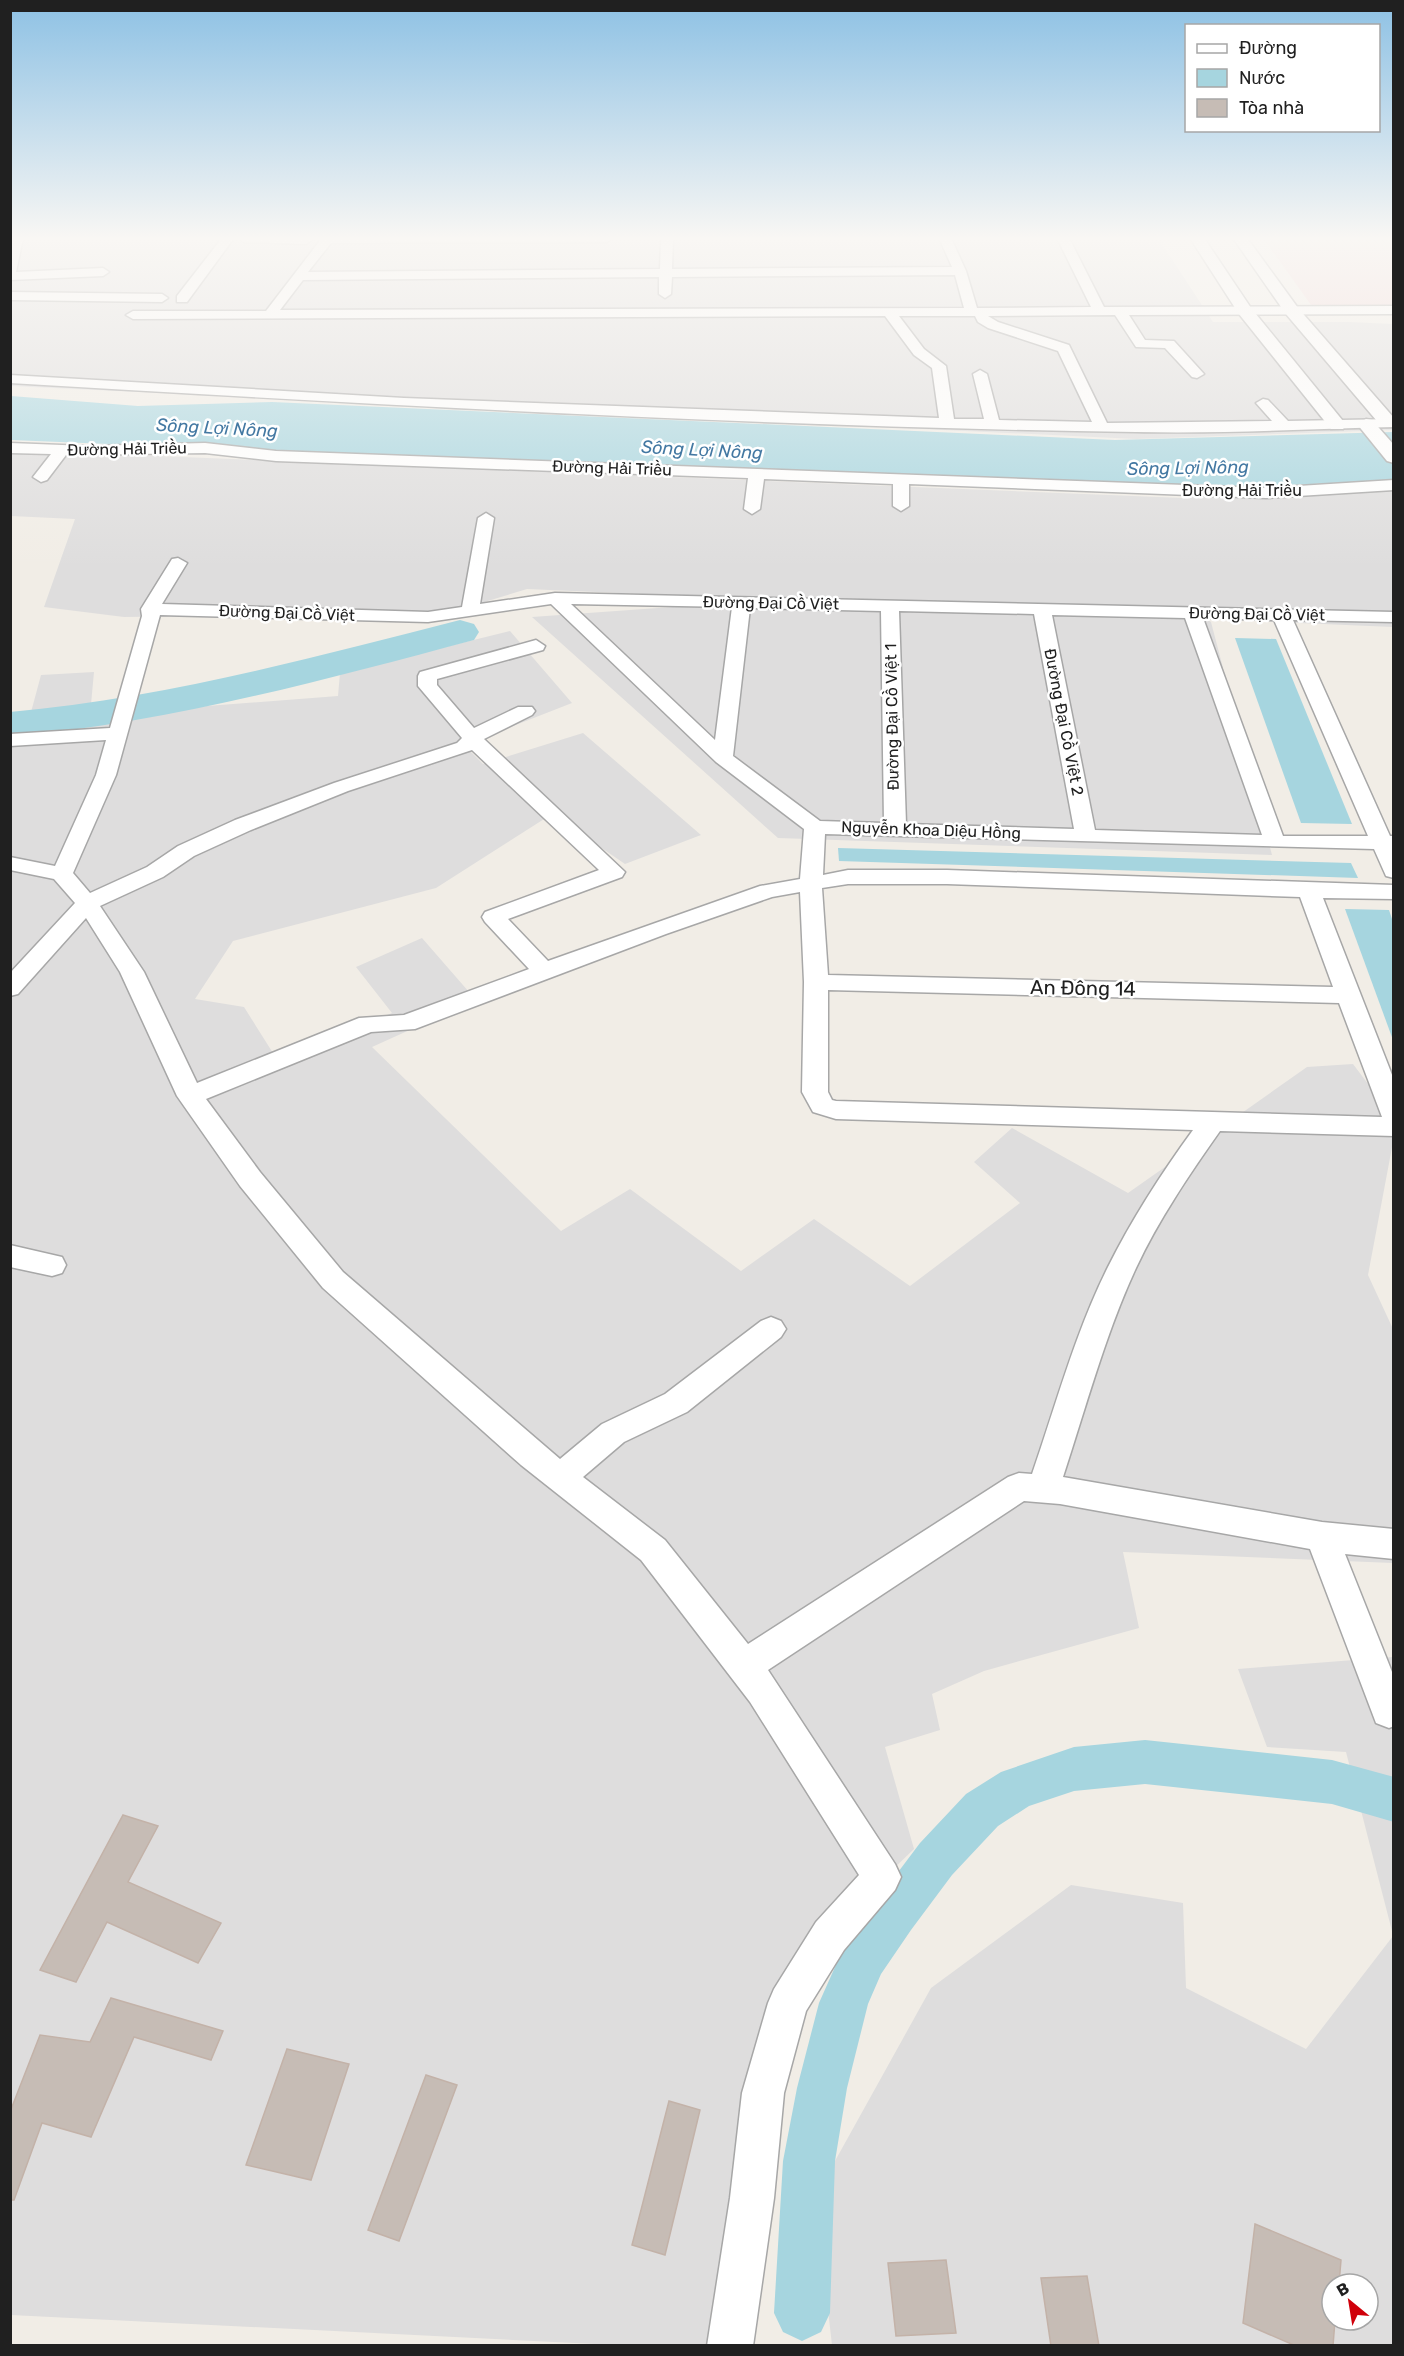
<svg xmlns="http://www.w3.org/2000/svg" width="1404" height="2356" viewBox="0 0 1404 2356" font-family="Rubik,sans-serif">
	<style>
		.residential { fill: #dedddd; fill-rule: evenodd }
		.commercial { fill: #f1d5d5 }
		.water { fill: #a6d5df }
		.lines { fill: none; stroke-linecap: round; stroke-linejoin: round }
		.canal { fill: #a6d5df; fill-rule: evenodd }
		.river { fill: #a6d5df; fill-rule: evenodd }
		.building { fill: #c6bcb5; stroke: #c3b2a8; stroke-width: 1.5 }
		.minor-casing { stroke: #a7a7a7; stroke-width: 3 }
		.tertiary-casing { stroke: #a7a7a7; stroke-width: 3 }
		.minor { fill: #fff; fill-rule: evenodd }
		.tertiary { fill: #fff; fill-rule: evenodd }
		.labels { text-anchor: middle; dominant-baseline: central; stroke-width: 5; stroke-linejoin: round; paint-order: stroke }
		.far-street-label { font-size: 16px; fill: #202020; stroke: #fff }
		.far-water-label { font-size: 18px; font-style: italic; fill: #4378a2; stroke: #fff }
		.street-label { font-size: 20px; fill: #202020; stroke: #fff }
	</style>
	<rect width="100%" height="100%" fill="#f1ede6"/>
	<!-- residential -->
	<g class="residential">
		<polygon points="10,238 1158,238 1213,322 1349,322 1393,324 1393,430 1136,439 11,386"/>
		<polygon points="11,450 1183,498 1268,490 1393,484 1393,627 1207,619 1211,622 1272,855 778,838 532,617 742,602 877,604 527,589 448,613 124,617 44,607 75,519 11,516"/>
		<polygon points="510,631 572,703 464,745 483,764 583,733 701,835 625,864 552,814 436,888 233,941 195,999 244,1007 278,1061 392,1013 356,967 422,938 476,1000 372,1047 561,1231 630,1189 741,1271 814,1219 910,1286 1020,1203 974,1162 1012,1128 1128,1193 1307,1067 1353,1064 1393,1117 1393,1142 1368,1275 1393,1329 1393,1563 1123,1552 1139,1628 984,1671 932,1694 940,1730 885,1747 914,1849 813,1946 740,2103 738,2345 615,2345 11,2315 10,744 23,742 41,675 94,672 90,715 338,696 340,673"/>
		<polygon points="1393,1657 1393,1935 1346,1752 1267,1747 1238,1669"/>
		<path d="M 1071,1885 L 1183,1903 L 1186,1988 L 1306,2049 L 1393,1936 L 1393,2345 L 832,2345 L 815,2197 L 931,1988 ZM 1332,2284 L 1368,2284 L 1368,2320 L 1332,2320 Z"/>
	</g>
	<!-- commercial -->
	<polygon class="commercial" points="1263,238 1393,238 1393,309 1314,309"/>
	<!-- water -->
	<g class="water">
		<polygon points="11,396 138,406 272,402 1115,440 1393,432 1394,480 1208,489 11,440"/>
		<polygon points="1235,638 1276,639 1352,824 1301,823"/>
		<polygon points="838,848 1351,863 1358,878 839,861"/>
		<polygon points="1345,909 1389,910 1393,922 1393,1040"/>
	</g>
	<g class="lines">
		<!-- canal -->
		<polygon class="canal" points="1145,1740 1332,1760 1394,1777 1394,1822 1332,1804 1145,1784 1074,1791 1029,1806 998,1826 952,1875 911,1930 881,1974 868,2004 847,2088 835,2161 830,2313 821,2332 802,2341 783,2332 774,2313 783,2161 797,2088 819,2003 847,1940 920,1843 966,1794 1001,1772 1074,1747"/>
		<!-- river -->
		<path class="river" d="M 460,620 L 474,624 L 479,632 L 474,640 C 321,681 169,722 10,737 L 10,712 C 164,698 311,658 460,620 Z"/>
	</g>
	<!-- building -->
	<g class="building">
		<polygon points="123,1815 158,1826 128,1882 221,1923 198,1963 107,1922 76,1982 40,1970"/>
		<polygon points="111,1998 223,2031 211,2060 134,2037 91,2137 42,2123 14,2200 10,2200 10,2112 40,2035 90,2042"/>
		<polygon points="287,2049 349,2064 311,2180 246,2165"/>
		<polygon points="426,2075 457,2085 399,2241 368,2230"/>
		<polygon points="669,2101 700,2110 665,2255 632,2245"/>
		<polygon points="1255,2224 1341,2260 1339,2284 1332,2284 1332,2320 1335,2320 1333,2346 1296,2346 1243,2323"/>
		<polygon points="946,2260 956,2333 896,2336 888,2263"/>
		<polygon points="1087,2276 1099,2346 1051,2346 1041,2278"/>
	</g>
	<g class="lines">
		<defs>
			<g id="minor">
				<polygon points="11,238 23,238 16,272 103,268 109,272 103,276 10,280"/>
				<polygon points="222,238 234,238 187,302 177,302 177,296"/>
				<polygon points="238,238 311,238 312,240 306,244 244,242"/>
				<path d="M 322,238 L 613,238 L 607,242 L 331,243 L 308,272 L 660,269 L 661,238 L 673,238 L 672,269 L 952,267 L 939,238 L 951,238 L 966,271 L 977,308 L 1091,307 L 1057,238 L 1069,238 L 1104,307 L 1394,306 L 1394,314 L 1129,315 L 1145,340 L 1174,341 L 1204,374 L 1197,378 L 1192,377 L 1165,348 L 1136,347 L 1115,315 L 988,316 L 998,322 L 1069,345 L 1107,423 L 1272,421 L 1256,403 L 1263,399 L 1268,400 L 1288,421 L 1394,419 L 1394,427 C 1308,429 1222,434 1136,432 C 761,427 385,405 10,383 L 10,375 L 404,398 L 939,418 L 932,368 L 914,355 L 885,316 L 133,319 L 126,315 L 133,311 L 266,311 ZM 955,275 L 964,308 L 280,310 L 303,280 L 659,277 L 659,294 L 665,298 L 671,294 L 672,277 ZM 899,316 L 975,316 L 978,322 L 988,328 L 1058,351 L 1092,422 L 999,420 L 987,374 L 980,370 L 973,374 L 984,419 L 954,419 L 946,366 L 924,349 Z"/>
				<polygon points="10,292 162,294 168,298 162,302 10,300"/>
				<polygon points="10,443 88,446 205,443 276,451 1266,488 1394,480 1394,490 1266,498 909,484 909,506 901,511 893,506 893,484 764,479 760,509 752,514 744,509 748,478 276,461 205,453 66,455 47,480 41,482 33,477 51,454 10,453"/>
				<path d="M 486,513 L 494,518 L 480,604 L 555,593 L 1394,612 L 1394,622 L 1293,620 L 1390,836 L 1394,836 L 1394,878 L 1386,876 L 1374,849 L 825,834 L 823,875 L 848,870 L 947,870 L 1394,885 L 1394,899 L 1323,898 L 1394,1080 L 1394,1136 L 1220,1131 C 1189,1175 1159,1219 1136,1268 C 1105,1335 1086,1407 1063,1477 L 1322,1522 L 1394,1529 L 1394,1559 L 1345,1554 L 1394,1677 L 1394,1726 L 1389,1728 L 1376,1723 L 1310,1549 L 1060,1504 L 1024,1501 L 768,1670 L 895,1864 L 901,1877 L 895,1890 L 844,1950 L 806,2011 L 784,2093 L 774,2198 L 753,2346 L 707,2346 L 730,2198 L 742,2093 L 768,2003 L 774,1989 L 816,1922 L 859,1875 L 750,1702 L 641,1560 L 521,1465 L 323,1288 L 240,1186 L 177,1096 L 120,972 L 86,918 L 18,994 L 10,996 L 10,973 L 75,903 L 54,879 L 10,870 L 10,857 L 55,866 L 96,775 L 106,740 L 10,746 L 10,734 L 110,728 L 142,616 L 141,609 L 172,559 L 178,558 L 187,563 L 162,604 L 428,612 L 462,607 L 478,518 ZM 551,604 L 716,762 L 804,829 L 800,879 L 760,886 L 548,961 L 508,919 L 622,877 L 625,872 L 484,739 L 532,715 L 535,711 L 532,707 L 518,707 L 474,728 L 437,685 L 437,679 L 543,650 L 545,646 L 536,640 L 420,672 L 418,676 L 418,686 L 462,738 L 457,743 L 334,783 L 235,820 L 178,846 L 147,867 L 90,893 L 73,873 L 116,775 L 160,615 L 428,622 ZM 571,604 L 732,607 L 715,740 ZM 750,608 L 881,611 L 884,823 L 820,821 L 733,756 ZM 899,611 L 1034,614 L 1074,829 L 906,824 ZM 1052,615 L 1185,618 L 1262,835 L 1095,830 ZM 1203,618 L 1274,620 L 1368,836 L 1283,836 ZM 472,750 L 599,870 L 485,912 L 482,917 L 485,922 L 529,969 L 404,1015 L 359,1018 L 197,1083 L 144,972 L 100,906 L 163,877 L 194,856 L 251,830 L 348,791 ZM 848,884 L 947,884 L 1300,897 L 1333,987 L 828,975 L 822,888 ZM 800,892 L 804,982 L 802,1092 L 813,1112 L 836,1119 L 1193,1130 C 1161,1174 1132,1219 1108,1267 C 1075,1333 1056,1405 1032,1474 L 1019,1473 L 1008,1477 L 748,1644 L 665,1540 L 583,1477 L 624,1442 L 687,1412 L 781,1337 L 786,1329 L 781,1321 L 771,1317 L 761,1321 L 665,1394 L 602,1424 L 560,1459 L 343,1272 L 260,1172 L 206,1099 L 371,1032 L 415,1029 L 666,934 L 772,897 ZM 828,990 L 1339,1003 L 1382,1117 L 836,1101 L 832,1100 L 828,1092 Z"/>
				<polygon points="10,1245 62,1257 66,1265 62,1273 52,1276 10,1267"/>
			</g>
			<g id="tertiary">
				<polygon points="1190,238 1204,238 1251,308 1343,421 1346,425 1343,429 1331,429 1239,314"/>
				<polygon points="1233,238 1247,238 1298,308 1394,418 1394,427 1382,427 1286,314"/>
				<polygon points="1366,419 1372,420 1394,445 1394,463 1387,461 1357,424"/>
			</g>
		</defs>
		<!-- minor casing -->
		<use href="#minor" class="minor-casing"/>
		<!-- tertiary casing -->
		<use href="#tertiary" class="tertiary-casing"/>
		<!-- minor -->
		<use href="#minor" class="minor"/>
		<!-- tertiary -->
		<use href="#tertiary" class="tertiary"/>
	</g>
	<!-- sky -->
	<linearGradient id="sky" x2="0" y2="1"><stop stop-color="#8dc1e4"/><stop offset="0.42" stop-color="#f9f7f4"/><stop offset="1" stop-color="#f9f7f4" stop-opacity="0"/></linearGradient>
	<rect width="1404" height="568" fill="url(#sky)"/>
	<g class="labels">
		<!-- far-street labels -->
		<g class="far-street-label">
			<text transform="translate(127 449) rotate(-1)">Đường Hải Triều</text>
			<text transform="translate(612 468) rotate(2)">Đường Hải Triều</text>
			<text x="1242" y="490">Đường Hải Triều</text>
			<text transform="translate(771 603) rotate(1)">Đường Đại Cồ Việt</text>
			<text transform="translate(287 613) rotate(2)">Đường Đại Cồ Việt</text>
			<text transform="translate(1257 614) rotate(1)">Đường Đại Cồ Việt</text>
			<text transform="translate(892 717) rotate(-91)">Đường Đại Cồ Việt 1</text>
			<text transform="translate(1064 722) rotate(79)">Đường Đại Cồ Việt 2</text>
			<text transform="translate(931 830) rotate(2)">Nguyễn Khoa Diệu Hồng</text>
		</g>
		<!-- far-water labels -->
		<g class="far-water-label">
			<text transform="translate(217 428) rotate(3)">Sông Lợi Nông</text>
			<text transform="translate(702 450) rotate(3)">Sông Lợi Nông</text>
			<text transform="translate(1188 468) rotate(-1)">Sông Lợi Nông</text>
		</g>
		<!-- street labels -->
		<g class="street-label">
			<text transform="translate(1083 988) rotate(1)">An Đông 14</text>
		</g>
	</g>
	<!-- border -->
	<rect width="1404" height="2356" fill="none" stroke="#202020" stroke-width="24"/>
	<!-- legend -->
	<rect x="1185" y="24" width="195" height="108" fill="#ffffff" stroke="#a6a6a6" stroke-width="1.5"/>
	<rect x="1197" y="44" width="30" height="9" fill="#ffffff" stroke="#a6a6a6" stroke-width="1.5"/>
	<text x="1239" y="54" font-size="18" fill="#202020">Đường</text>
	<rect x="1197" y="69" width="30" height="18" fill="#a6d5df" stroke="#a6a6a6" stroke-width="1.5"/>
	<text x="1239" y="84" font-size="18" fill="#202020">Nước</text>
	<rect x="1197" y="99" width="30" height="18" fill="#c6bcb5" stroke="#a6a6a6" stroke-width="1.5"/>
	<text x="1239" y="114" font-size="18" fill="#202020">Tòa nhà</text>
	<!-- north arrow -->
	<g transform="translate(1350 2302) rotate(330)"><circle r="28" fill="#ffffff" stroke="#a6a6a6" stroke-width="1.5"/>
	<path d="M0-4.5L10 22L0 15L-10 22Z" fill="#d0000a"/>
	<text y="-9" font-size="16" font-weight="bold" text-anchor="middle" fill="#202020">B</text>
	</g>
</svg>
